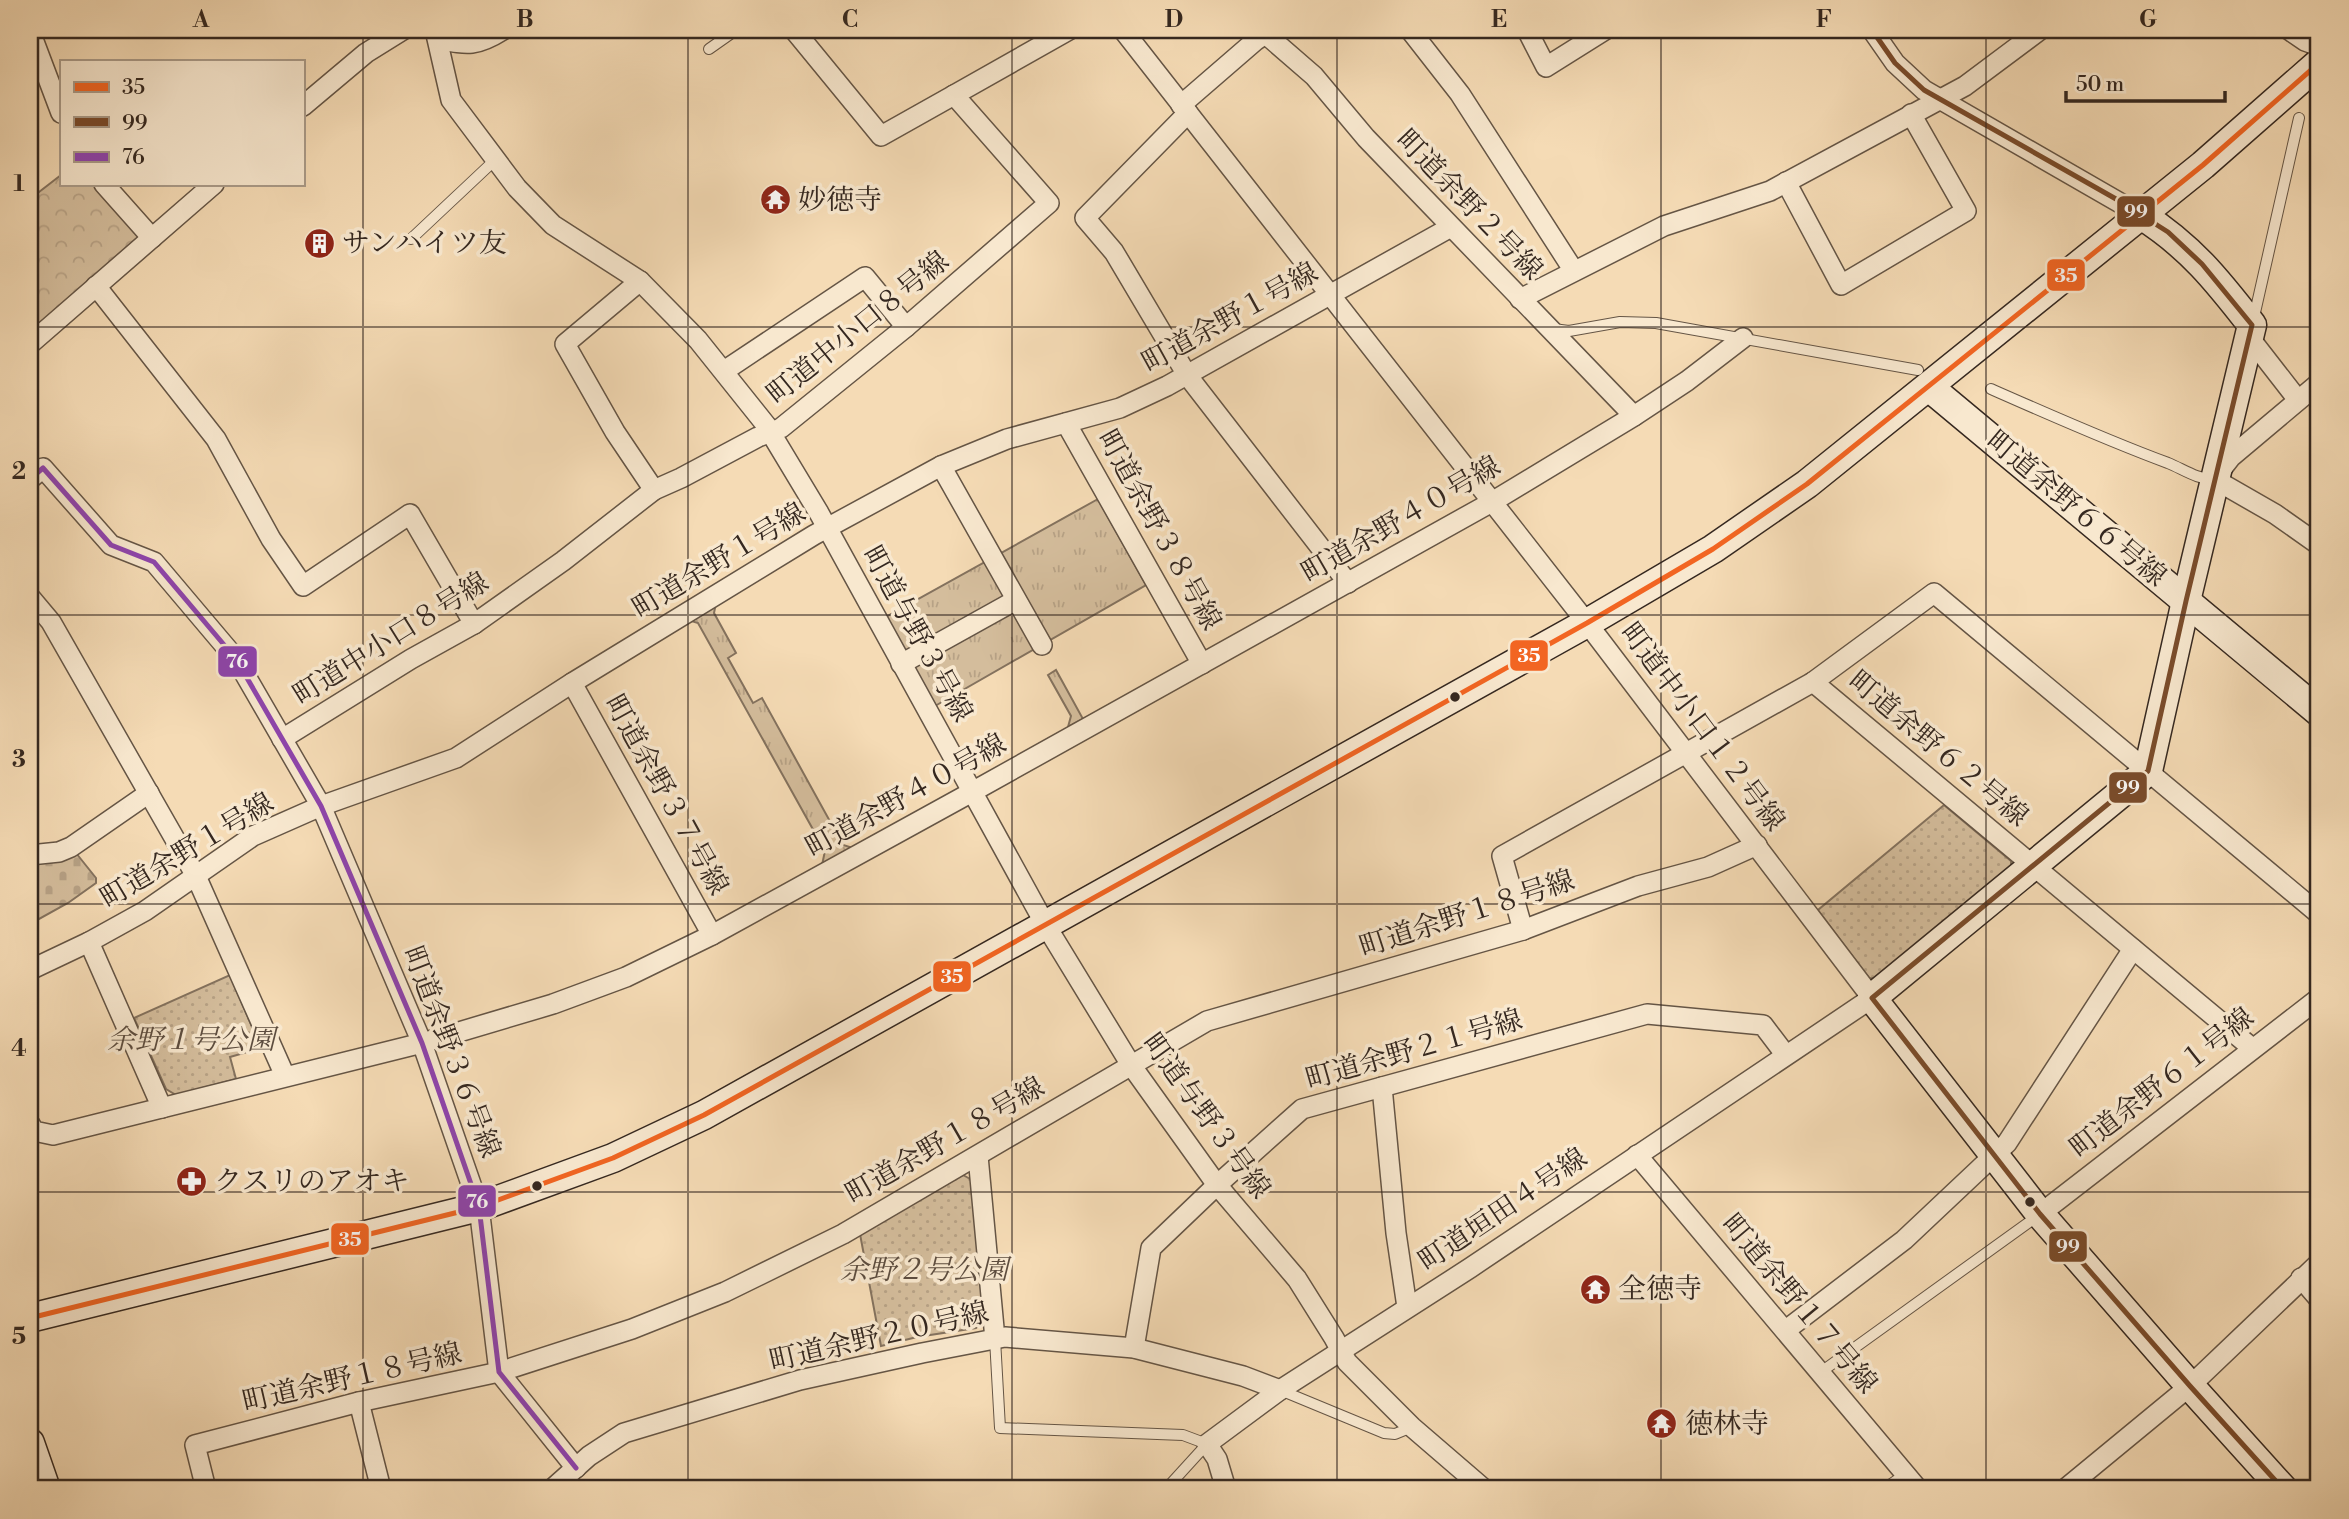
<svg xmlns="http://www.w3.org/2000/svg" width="2349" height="1519" viewBox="0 0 2349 1519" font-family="'Libre Bodoni','Noto Serif JP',serif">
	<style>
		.grass { fill: url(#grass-tufts); stroke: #84725e; stroke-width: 2 }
		.forest { fill: url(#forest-crowns); stroke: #84725e; stroke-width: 2 }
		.cemetery { fill: url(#cemetery-stones); stroke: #84725e; stroke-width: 2 }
		.park { fill: url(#park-dots); stroke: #84725e; stroke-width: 2 }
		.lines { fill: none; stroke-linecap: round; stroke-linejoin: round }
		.lane-casing { stroke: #655545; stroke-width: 12 }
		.street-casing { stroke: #655545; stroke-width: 22 }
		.secondary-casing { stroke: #352820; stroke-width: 31 }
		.lane { stroke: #f8e8cf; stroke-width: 10 }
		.street { stroke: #f8e8cf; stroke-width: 19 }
		.secondary { stroke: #f8e8cf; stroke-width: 28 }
		.bus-1-casing { stroke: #f8e8cf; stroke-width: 10 }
		.bus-2-casing { stroke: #f8e8cf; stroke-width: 10 }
		.bus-3-casing { stroke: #f8e8cf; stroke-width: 10 }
		.bus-1 { stroke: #f26522; stroke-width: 5 }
		.bus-2 { stroke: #7a4b2a; stroke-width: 5 }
		.bus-3 { stroke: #8e44ad; stroke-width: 5 }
		.grid { fill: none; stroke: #352820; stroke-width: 2; stroke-opacity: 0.55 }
		.bus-dot { fill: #352820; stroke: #f8e8cf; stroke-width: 2.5 }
		.labels { text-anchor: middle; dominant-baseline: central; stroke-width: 7; stroke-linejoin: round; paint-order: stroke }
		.poi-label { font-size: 28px; fill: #352820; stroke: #f8e8cf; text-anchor: start }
		.street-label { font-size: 28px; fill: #352820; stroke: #f8e8cf }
		.park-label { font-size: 28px; font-style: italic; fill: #5d4d3f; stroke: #f8e8cf }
		.line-badge { stroke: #f8e8cf; stroke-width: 2.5 }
		.badge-label { font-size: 19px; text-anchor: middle; font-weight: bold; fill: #fff }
		.neatline { fill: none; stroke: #352820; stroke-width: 2.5 }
		.grid-label { font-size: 23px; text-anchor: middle; font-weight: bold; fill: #352820 }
	</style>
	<defs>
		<pattern id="grass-tufts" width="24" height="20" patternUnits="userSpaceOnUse" patternTransform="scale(1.75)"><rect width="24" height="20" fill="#d4bd9c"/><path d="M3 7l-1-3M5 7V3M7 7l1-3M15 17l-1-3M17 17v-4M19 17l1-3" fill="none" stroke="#b7a286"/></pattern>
		<pattern id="forest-crowns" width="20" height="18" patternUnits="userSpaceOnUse" patternTransform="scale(1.75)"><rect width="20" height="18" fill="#d4bd9c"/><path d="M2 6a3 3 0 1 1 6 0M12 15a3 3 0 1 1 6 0" fill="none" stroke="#b7a286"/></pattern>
		<pattern id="cemetery-stones" width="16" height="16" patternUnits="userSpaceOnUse" patternTransform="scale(1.75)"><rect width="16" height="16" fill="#d4bd9c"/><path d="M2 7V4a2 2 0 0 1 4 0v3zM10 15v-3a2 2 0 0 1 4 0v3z" fill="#b7a286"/></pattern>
		<pattern id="park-dots" width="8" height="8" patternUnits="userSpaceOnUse" patternTransform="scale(1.75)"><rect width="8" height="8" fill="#d4bd9c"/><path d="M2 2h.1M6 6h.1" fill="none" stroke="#b7a286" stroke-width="1.8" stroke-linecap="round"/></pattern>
	</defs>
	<rect width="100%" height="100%" fill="#f5dbb5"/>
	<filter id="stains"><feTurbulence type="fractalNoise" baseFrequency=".00286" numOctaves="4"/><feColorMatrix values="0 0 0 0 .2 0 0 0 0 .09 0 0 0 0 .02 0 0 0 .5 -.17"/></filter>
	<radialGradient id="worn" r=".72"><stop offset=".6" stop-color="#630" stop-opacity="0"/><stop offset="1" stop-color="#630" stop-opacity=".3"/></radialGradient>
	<!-- grass -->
	<g class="grass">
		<polygon points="1098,499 1146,585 935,706 886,617"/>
		<polygon points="716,603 714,613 736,653 728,658 753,703 762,698 843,845 853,848 822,865 825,851 698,623 688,620"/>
		<polygon points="1056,670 1083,719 1068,727 1071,716 1048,675"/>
	</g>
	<!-- forest -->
	<polygon class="forest" points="61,175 61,184 99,184 143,235 37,328 30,319 30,199"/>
	<!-- cemetery -->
	<polygon class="cemetery" points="76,853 96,878 96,883 68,903 30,924 30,863"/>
	<!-- park -->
	<g class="park">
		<polygon points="1944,805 2011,861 2011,871 1879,979 1869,978 1818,910"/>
		<polygon points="230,975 261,1048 230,1057 236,1079 176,1095 166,1089 134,1018"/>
		<polygon points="963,1175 972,1180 985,1319 976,1328 917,1337 881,1346 860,1234"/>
	</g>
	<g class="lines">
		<defs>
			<g id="lane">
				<polyline points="709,49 736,30"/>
				<polyline points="411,239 495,160"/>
				<polyline points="2254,317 2299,118"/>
				<polyline points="1553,329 1569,331 1620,322 1656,323 1918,370"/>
				<path d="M 1991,389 C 2050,415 2108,441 2168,463 C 2183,469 2198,480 2214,479"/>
				<polyline points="995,1339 1000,1428 1183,1435 1207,1444 1166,1489"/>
				<polyline points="1821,1372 2039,1215"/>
				<polyline points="1280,1390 1384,1433 1395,1434 1412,1427"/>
				<polyline points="1884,1489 1906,1474"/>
			</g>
			<g id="street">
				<polyline points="435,30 451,100 517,188 553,225 640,281 698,340 766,425 819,513 1045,924 1131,1065 1217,1185 1297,1279 1334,1338 1347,1362 1412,1427 1484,1489"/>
				<polyline points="794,30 881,136 954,95"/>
				<polyline points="1123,30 1587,623 1872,998 1470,1268 1280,1390 1207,1444 1217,1459 1226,1489"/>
				<polyline points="1261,30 1314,76 1366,138 1634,416"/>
				<polyline points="1410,30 1460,94 1574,271"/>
				<polyline points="1527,30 1546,67 1605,30"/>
				<polyline points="1872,30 1895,63 1924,90 2141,215"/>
				<polyline points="2289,30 2305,41 2319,46"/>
				<polyline points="30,31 61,113"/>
				<path d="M 438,39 C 468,45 476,47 503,30"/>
				<polyline points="1181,105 1255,41 1271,30"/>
				<polyline points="303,106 366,53 403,30"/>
				<polyline points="1188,113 1085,218 1114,252 1187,375 1348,583"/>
				<polyline points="1786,182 1841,285 1966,211 1911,114"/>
				<polyline points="104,184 152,238"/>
				<polyline points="640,281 565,344 615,432 654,490"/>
				<polyline points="96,286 216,439 271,539 303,586 410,514 474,624"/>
				<polyline points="1520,299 1664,226 1770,191 1965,86 2040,30"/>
				<polyline points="2249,337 2298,400"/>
				<polyline points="30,344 214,184"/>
				<polyline points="724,371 865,277 906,327"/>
				<polyline points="2319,383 2231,457 2214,479 2275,514 2319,545"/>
				<polyline points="1066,423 1202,664"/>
				<polyline points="941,466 1042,645"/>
				<polyline points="30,479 43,468 111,545 154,562 236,659 321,806 422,1043 479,1207 499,1372 576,1468"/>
				<polyline points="30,597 51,622 196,876 285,1076"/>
				<polyline points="901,664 1016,600"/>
				<polyline points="1813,682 2252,1048"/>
				<polyline points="572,683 712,935"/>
				<polyline points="282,739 411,659 474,624 563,561 654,490 681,478 758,437 781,428 906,327 1049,203 954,95 1069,30"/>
				<polyline points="30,855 59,852 71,847 149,793"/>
				<polyline points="1523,930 1502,856 1813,682 1934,593 2319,914"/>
				<polyline points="89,942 162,1108"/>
				<polyline points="30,970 89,942 145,911 253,836 321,806 456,758 572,683 814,535 941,466 1007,439 1120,408 1167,386 1451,227"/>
				<polyline points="1382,1087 1396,1233 1407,1307"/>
				<polyline points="30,1124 34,1131 53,1135 422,1043 553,1004 626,977 712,935 972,792 1492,502 1634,416 1687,381 1743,338"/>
				<polyline points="1637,1155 1918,1489"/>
				<polyline points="978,1156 995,1339"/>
				<polyline points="2040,1214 2319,998"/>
				<polyline points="2301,1278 2319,1299"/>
				<polyline points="1786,1330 1904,1240 2007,1143 2133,949"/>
				<polyline points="1134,1348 1151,1248 1217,1185 1302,1109 1647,1014 1763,1025 1785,1054"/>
				<polyline points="359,1402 381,1489"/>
				<polyline points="206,1489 195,1445 359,1402 499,1372 632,1329 725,1292 843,1234 1207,1021 1523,930 1638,886 1708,867 1757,845"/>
				<polyline points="552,1489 589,1456 624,1433 800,1380 922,1353 1005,1337 1134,1348 1243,1376 1280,1390"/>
				<polyline points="2065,1489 2190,1386 2319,1263"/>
			</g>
			<g id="secondary">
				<path d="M 2141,215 C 2190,246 2217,280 2252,325 L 2186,601 L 2148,771 L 1872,998 L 2040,1214 L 2190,1386 L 2283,1489"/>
				<polyline points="1929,387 2319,712"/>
				<polyline points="30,1318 479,1207 613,1158 704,1115 1587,623 1713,549 1807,484 2203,165 2319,63"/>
				<polyline points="30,1443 46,1489"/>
			</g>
		</defs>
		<!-- lane casing -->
		<use href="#lane" class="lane-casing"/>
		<!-- street casing -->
		<use href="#street" class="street-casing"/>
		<!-- secondary casing -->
		<use href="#secondary" class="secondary-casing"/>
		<!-- lane -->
		<use href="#lane" class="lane"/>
		<!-- street -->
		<use href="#street" class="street"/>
		<!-- secondary -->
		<use href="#secondary" class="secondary"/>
		<defs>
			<polyline id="bus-1" points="30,1318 479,1207 613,1158 704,1115 1587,623 1713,549 1807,484 2203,165 2319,63"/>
			<polyline id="bus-2" points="1872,30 1895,63 1924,90 2116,199 2168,232 2202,264 2252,325 2186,601 2148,771 1872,998 2040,1214 2190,1386 2283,1489"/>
			<polyline id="bus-3" points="30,479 43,468 111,545 154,562 236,659 321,806 422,1043 479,1207 499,1372 576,1468"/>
		</defs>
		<!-- bus-1 casing -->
		<use href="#bus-1" class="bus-1-casing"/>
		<!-- bus-2 casing -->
		<use href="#bus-2" class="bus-2-casing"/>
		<!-- bus-3 casing -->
		<use href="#bus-3" class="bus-3-casing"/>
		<!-- bus-1 -->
		<use href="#bus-1" class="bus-1"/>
		<!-- bus-2 -->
		<use href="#bus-2" class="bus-2"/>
		<!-- bus-3 -->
		<use href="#bus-3" class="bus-3"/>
	</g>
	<!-- grid -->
	<path class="grid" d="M 363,30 L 363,1489M 688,30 L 688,1489M 1012,30 L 1012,1489M 1337,30 L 1337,1489M 1661,30 L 1661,1489M 1986,30 L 1986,1489M 30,327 L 2319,327M 30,615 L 2319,615M 30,904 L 2319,904M 30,1192 L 2319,1192"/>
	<!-- icons -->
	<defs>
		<symbol id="temple-disc" viewBox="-11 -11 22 22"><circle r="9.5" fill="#8f2418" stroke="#f8e8cf"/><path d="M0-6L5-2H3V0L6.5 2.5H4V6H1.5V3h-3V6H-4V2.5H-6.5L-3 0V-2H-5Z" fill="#fff"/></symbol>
		<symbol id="building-disc" viewBox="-11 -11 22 22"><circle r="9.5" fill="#8f2418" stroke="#f8e8cf"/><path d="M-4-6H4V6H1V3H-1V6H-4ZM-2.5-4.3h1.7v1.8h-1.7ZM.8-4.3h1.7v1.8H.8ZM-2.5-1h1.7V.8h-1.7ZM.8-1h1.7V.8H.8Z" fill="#fff"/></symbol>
		<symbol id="pharmacy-disc" viewBox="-11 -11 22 22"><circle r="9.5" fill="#8f2418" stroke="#f8e8cf"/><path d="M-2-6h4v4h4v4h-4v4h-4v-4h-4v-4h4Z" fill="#fff"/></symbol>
	</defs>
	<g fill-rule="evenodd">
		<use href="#temple-disc" x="758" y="182" width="35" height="35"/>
		<use href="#building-disc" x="302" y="226" width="35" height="35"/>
		<use href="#pharmacy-disc" x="174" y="1164" width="35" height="35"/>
		<use href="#temple-disc" x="1578" y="1272" width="35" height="35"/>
		<use href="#temple-disc" x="1644" y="1406" width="35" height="35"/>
	</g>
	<!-- markers -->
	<g class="bus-dot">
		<circle cx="1455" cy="697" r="6"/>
		<circle cx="537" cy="1186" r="6"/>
		<circle cx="2030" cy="1202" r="6"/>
	</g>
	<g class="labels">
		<!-- poi labels -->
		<g class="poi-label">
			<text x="798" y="200">妙徳寺</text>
			<text x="342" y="243">サンハイツ友</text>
			<text x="214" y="1181">クスリのアオキ</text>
			<text x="1618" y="1289">全徳寺</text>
			<text x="1685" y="1424">徳林寺</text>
		</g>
		<!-- street labels -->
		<g class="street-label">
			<text transform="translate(1469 205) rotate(46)">町道余野２号線</text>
			<text transform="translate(1230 318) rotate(-29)">町道余野１号線</text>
			<text transform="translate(858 328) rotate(-39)">町道中小口８号線</text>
			<text transform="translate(2076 509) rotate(40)">町道余野６６号線</text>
			<text transform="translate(1401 520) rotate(-30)">町道余野４０号線</text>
			<text transform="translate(1159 530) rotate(61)">町道余野３８号線</text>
			<text transform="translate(719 561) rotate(-31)">町道余野１号線</text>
			<text transform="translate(917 634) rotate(61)">町道与野３号線</text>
			<text transform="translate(391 639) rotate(-32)">町道中小口８号線</text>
			<text transform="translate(1702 727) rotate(53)">町道中小口１２号線</text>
			<text transform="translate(1938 749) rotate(40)">町道余野６２号線</text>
			<text transform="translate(666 795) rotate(61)">町道余野３７号線</text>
			<text transform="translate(906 796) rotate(-29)">町道余野４０号線</text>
			<text transform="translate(187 851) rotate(-31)">町道余野１号線</text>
			<text transform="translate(1467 914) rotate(-18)">町道余野１８号線</text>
			<text transform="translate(1414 1050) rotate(-16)">町道余野２１号線</text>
			<text transform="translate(451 1052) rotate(69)">町道余野３６号線</text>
			<text transform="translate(2162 1083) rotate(-38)">町道余野６１号線</text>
			<text transform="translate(1206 1116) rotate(54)">町道与野３号線</text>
			<text transform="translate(945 1141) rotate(-30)">町道余野１８号線</text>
			<text transform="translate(1503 1210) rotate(-34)">町道垣田４号線</text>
			<text transform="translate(1799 1304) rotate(50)">町道余野１７号線</text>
			<text transform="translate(879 1337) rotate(-13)">町道余野２０号線</text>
			<text transform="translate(352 1378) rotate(-13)">町道余野１８号線</text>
		</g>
		<!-- park labels -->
		<g class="park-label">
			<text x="191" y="1040">余野１号公園</text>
			<text x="924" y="1270">余野２号公園</text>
		</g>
	</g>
	<g class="line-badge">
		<rect x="2116" y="195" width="40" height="33" rx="7" fill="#7a4b2a"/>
		<rect x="2046" y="258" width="40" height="34" rx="7" fill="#f26522"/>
		<rect x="1509" y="639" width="40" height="33" rx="7" fill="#f26522"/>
		<rect x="217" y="645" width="41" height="33" rx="7" fill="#8e44ad"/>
		<rect x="2108" y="771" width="40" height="33" rx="7" fill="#7a4b2a"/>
		<rect x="932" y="960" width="40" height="33" rx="7" fill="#f26522"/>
		<rect x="457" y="1184" width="40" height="34" rx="7" fill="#8e44ad"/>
		<rect x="330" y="1222" width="40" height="34" rx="7" fill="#f26522"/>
		<rect x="2048" y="1230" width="40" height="33" rx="7" fill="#7a4b2a"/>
	</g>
	<g class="badge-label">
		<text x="2136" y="218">99</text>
		<text x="2066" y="282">35</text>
		<text x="1529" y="662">35</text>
		<text x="237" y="668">76</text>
		<text x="2128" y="794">99</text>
		<text x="952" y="983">35</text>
		<text x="477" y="1208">76</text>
		<text x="350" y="1246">35</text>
		<text x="2068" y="1253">99</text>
	</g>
	<!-- margin -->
	<rect width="2349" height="1519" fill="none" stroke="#f5dbb5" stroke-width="77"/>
	<!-- legend -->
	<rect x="60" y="60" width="245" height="126" fill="#f8e8cf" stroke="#aa9b89" stroke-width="2"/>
	<rect x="74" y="82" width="35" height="10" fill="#f26522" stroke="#aa9b89" stroke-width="2"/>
	<text x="122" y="94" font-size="21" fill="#352820">35</text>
	<rect x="74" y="117" width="35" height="10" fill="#7a4b2a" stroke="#aa9b89" stroke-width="2"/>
	<text x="122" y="130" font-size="21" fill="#352820">99</text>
	<rect x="74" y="152" width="35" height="10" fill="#8e44ad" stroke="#aa9b89" stroke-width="2"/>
	<text x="122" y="164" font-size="21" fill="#352820">76</text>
	<!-- scale -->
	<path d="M2066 91v10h159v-10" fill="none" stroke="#352820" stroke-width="3.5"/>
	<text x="2076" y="91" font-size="21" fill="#352820" stroke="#f8e8cf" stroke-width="5" paint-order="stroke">50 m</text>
	<rect x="38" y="38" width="2272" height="1442" class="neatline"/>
	<g class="grid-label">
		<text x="201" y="27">A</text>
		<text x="525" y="27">B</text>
		<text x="850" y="27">C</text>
		<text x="1174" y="27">D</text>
		<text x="1499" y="27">E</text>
		<text x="1824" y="27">F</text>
		<text x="2148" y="27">G</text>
		<text x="19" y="191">1</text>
		<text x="19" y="479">2</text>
		<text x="19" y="767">3</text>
		<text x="19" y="1056">4</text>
		<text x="19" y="1344">5</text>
	</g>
	<rect width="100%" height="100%" filter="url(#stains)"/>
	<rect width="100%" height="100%" fill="url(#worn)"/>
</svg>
